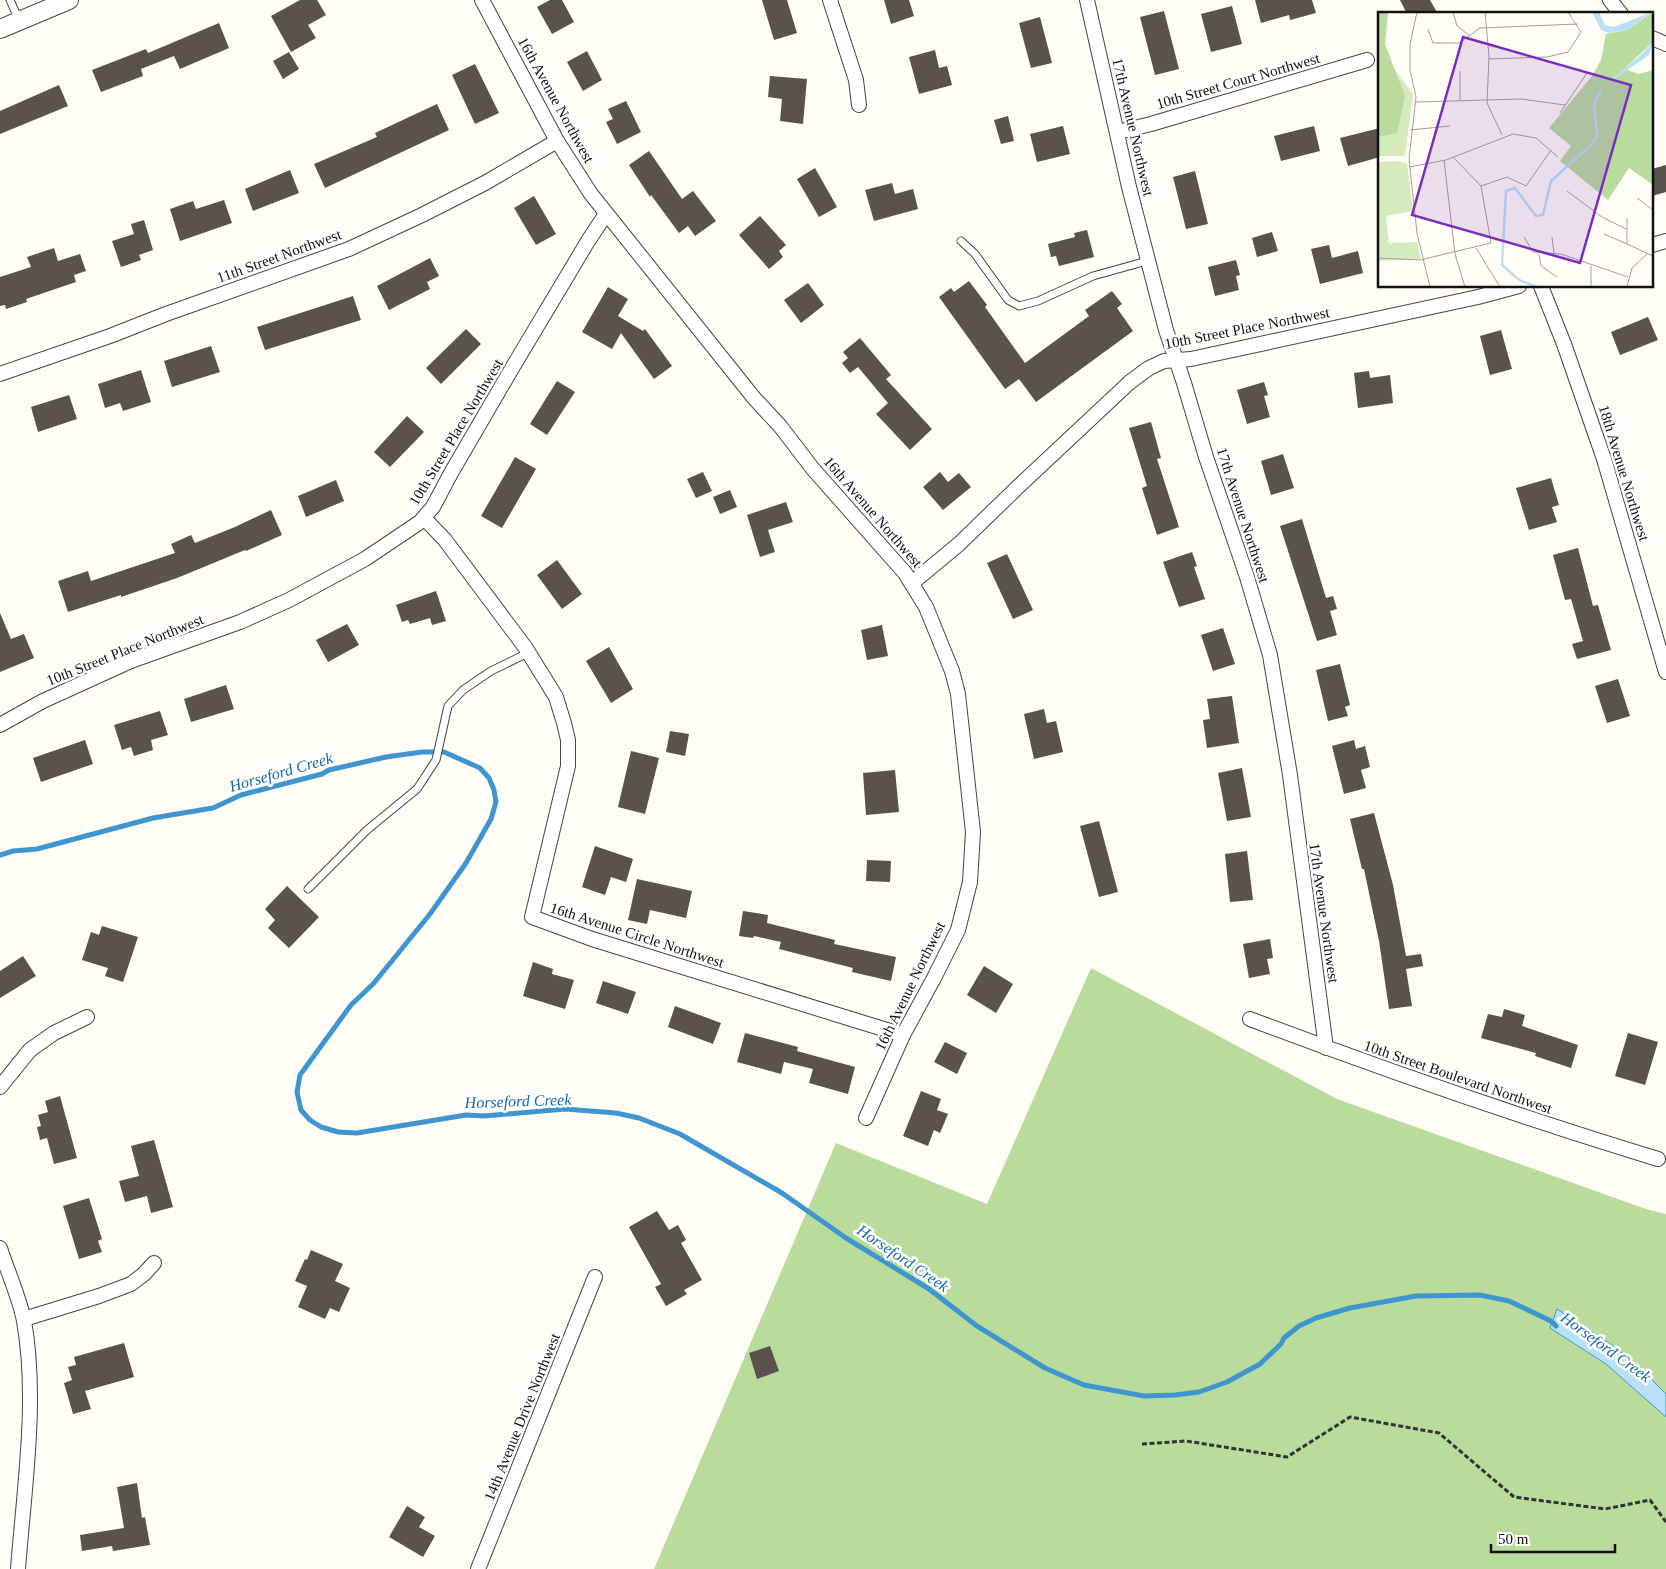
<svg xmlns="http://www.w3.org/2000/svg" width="1666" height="1569" viewBox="0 0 1666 1569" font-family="'Times New Roman',serif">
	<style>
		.forest { fill: #b9dc9c }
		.water { fill: #b9e0f7; stroke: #3f96cf }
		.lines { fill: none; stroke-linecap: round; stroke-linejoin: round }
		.stream { stroke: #3f96cf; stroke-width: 5 }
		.building { fill: #5a524d }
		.service-casing { stroke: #444; stroke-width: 9 }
		.minor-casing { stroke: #444; stroke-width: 16 }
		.tertiary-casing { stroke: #444; stroke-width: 20 }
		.path { stroke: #333; stroke-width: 3; stroke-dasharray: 5 2.5; stroke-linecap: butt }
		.service { stroke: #fff; stroke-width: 7 }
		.minor { stroke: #fff; stroke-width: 14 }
		.tertiary { stroke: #fff; stroke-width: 18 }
		.labels { text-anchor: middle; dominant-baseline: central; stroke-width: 5; stroke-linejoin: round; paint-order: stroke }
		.street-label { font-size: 15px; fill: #111; stroke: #fff }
		.water-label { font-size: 16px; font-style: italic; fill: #1768a6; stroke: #fff }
		.inset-river { fill: none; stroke: #b9e0f7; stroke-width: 2.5 }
		.inset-road { fill: none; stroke: #a09f9a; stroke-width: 1 }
		.view { fill: #7b2cbf; fill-opacity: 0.15; stroke: #7b2cbf; stroke-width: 2.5 }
		.inset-edge { fill: none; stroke: #111; stroke-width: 2.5 }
	</style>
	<rect width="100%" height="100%" fill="#fffdf5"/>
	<!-- forest -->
	<polygon class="forest" points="1091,968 1337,1099 1646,1209 1666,1214 1666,1569 654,1569 836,1143 987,1204"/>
	<!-- water -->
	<polygon class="water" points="1557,1309 1612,1345 1637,1365 1666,1394 1666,1417 1606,1364 1550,1328"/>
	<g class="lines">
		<!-- stream -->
		<polyline class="stream" points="0,855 13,851 37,849 153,818 213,808 241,795 322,774 329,770 386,757 422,752 444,752 480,768 489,778 494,790 496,802 491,819 466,863 430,914 374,983 351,1005 300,1075 297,1092 301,1110 310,1120 321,1127 338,1132 357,1133 466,1115 484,1116 565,1109 616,1113 639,1118 680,1134 782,1193 846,1238 929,1289 977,1326 1045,1368 1084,1385 1144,1396 1175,1395 1199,1392 1227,1382 1260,1364 1281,1344 1284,1338 1299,1326 1316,1318 1350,1308 1416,1296 1480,1295 1509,1301 1551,1321 1556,1326"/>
	</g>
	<!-- building -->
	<g class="building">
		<polygon points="300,0 317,0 326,15 308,25 316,38 291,52 271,16"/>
		<polygon points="550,0 562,0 574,22 552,34 537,7"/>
		<polygon points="762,0 787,0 797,33 774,40"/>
		<polygon points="884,0 909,0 914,16 891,24"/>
		<polygon points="1255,0 1312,0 1316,13 1290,20 1289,15 1261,23"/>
		<polygon points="1400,0 1430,0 1438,14 1407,14"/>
		<polygon points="1232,6 1242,44 1211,52 1201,14"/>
		<polygon points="1164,11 1179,69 1155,75 1140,17"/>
		<polygon points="1040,17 1052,63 1031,68 1019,23"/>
		<polygon points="219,23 229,48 180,69 174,56 141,69 143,76 101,92 92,70 146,49 148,53"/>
		<polygon points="935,50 939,68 947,66 952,85 919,94 909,57"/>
		<polygon points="587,51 602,80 583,91 567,62"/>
		<polygon points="289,52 299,69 283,79 273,61"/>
		<polygon points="475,64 499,113 475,124 452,75"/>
		<polygon points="770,76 807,79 803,124 780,121 782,99 768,97"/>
		<polygon points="59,85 68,106 0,134 0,111"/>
		<polygon points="626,101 641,132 617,144 606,122 613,119 608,109"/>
		<polygon points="437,104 449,130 325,188 314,164 377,137 375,133"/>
		<polygon points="1008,116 1014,141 1001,144 994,120"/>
		<polygon points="1063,126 1070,154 1037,162 1030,134"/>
		<polygon points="1314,126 1320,151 1281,161 1274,136"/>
		<polygon points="1380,128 1380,157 1348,166 1340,138"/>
		<polygon points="649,151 682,199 693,191 716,221 695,236 688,226 679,233 651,195 650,197 629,165"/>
		<polygon points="1666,165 1666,192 1652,196 1652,169"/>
		<polygon points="815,168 837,207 819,217 797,179"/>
		<polygon points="290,170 299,193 253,211 245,189"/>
		<polygon points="1195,171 1208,224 1186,229 1173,177"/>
		<polygon points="892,183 895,194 913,189 918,209 874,221 865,190"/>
		<polygon points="534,196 556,234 536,245 514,208"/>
		<polygon points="224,200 232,223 180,241 170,209 193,201 196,209"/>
		<polygon points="760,216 786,245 779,251 783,257 769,269 739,235"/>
		<polygon points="144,220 153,250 139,255 141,260 121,267 112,241 134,234 131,224"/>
		<polygon points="1087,230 1094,257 1059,266 1056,256 1051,257 1048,244 1075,237 1074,233"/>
		<polygon points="1272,232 1278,251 1257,257 1252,238"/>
		<polygon points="1329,245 1332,258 1358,251 1363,273 1320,284 1311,249"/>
		<polygon points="54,248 58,261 80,254 86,271 74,275 76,282 26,299 27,302 6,309 5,305 0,306 0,277 31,267 27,257"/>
		<polygon points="430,258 439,276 427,282 430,289 389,310 377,286"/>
		<polygon points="1236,260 1240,275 1236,276 1239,290 1215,296 1208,267"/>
		<polygon points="969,281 987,305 985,307 1025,363 1089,316 1085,310 1112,291 1122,304 1117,308 1133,331 1036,402 1019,379 1005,389 939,297 951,288 954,292"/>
		<polygon points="808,283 824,305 801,323 784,300"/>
		<polygon points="608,287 628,299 618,316 643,331 645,329 672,366 654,379 621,333 612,349 582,332"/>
		<polygon points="353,296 361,320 265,350 257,327"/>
		<polygon points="1648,317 1658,340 1620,355 1611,332"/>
		<polygon points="466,329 481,344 441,384 426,368"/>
		<polygon points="1501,330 1512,369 1490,375 1480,336"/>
		<polygon points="860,338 891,375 886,379 932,429 910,450 876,414 888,403 858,367 850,373 842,363 848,358 843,352"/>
		<polygon points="211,346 220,372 172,387 164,361"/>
		<polygon points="141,370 151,402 123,411 120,403 105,408 98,384"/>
		<polygon points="1369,371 1370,378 1390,375 1393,403 1358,408 1354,373"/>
		<polygon points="557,381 575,392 547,435 530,424"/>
		<polygon points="1264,382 1268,395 1264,396 1270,417 1247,424 1237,390"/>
		<polygon points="69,395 77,419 38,432 31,407"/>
		<polygon points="407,416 424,432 390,467 374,452"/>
		<polygon points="1151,422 1161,458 1157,459 1179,527 1157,535 1142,488 1147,486 1129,428"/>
		<polygon points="1283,454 1294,488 1271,495 1261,461"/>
		<polygon points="515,457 536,469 502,528 481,516"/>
		<polygon points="703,472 712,491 696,498 687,479"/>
		<polygon points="940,472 948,482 959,473 971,487 943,510 923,487"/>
		<polygon points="1551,478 1559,505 1552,507 1557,522 1529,530 1516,488"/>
		<polygon points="336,480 344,501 306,517 298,496"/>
		<polygon points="730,490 737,507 720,514 713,497"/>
		<polygon points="786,502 793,522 768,530 775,552 760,557 747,515"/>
		<polygon points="271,510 282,535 246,551 245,550 177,578 121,597 121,595 68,612 58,581 88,571 91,581 175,553 171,544 191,535 195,543 235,527"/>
		<polygon points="1302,519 1326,598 1333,596 1337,609 1330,611 1337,635 1317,641 1280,526"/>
		<polygon points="1578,548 1593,606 1598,605 1611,650 1577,659 1572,644 1583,641 1571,599 1565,600 1553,555"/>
		<polygon points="1192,552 1197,566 1194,567 1205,599 1179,607 1163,562"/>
		<polygon points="1007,554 1033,610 1013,619 987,563"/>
		<polygon points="557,560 582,594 562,609 537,575"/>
		<polygon points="436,591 446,621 432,625 430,618 410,624 408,620 402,622 396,605"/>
		<polygon points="0,613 11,639 24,634 34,658 0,672"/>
		<polygon points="347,624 359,645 328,662 316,640"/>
		<polygon points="882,625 888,656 867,660 861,630"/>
		<polygon points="1223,628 1235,664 1213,671 1201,635"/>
		<polygon points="609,647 633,689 611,703 586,661"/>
		<polygon points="1340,664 1350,705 1345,707 1348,716 1328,721 1316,670"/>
		<polygon points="1618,679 1630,716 1607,723 1595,686"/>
		<polygon points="226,685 234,709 191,722 184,699"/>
		<polygon points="1232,696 1239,743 1207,748 1203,720 1210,719 1207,699"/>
		<polygon points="1044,709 1047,723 1056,721 1063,752 1034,759 1024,714"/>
		<polygon points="160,711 168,735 151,740 153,750 134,756 131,747 122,750 114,725"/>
		<polygon points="670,731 689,734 685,756 666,752"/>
		<polygon points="85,740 93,764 41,782 33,758"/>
		<polygon points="1354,740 1356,749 1365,746 1370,767 1361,770 1366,788 1344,794 1332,746"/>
		<polygon points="631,751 659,758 645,814 618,807"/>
		<polygon points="1242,768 1251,817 1227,821 1218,773"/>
		<polygon points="895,770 899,812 866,815 863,773"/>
		<polygon points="1374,813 1393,885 1406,956 1421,954 1423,966 1406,969 1412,1006 1389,1009 1379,941 1364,869 1362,869 1350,819"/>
		<polygon points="1099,821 1118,892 1099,897 1080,826"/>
		<polygon points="595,846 633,859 626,882 611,877 605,895 582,887"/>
		<polygon points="1247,851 1253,900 1230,902 1225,854"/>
		<polygon points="867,860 891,861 890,882 866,881"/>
		<polygon points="637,879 692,891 686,918 650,910 647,924 628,920"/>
		<polygon points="287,886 319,917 289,948 268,928 275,920 265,909"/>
		<polygon points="743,911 768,915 767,923 835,940 834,944 896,957 891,981 852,972 853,968 779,949 781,942 754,936 753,938 739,936"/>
		<polygon points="102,926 138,937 123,982 105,976 108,968 82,960 91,932 99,935"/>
		<polygon points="1270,939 1273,958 1267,959 1270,974 1249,978 1243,944"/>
		<polygon points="23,956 36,976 0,998 0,971"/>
		<polygon points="533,962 553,969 552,974 574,980 565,1009 523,996"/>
		<polygon points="984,966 1013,984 996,1013 967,995"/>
		<polygon points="603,981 636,992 628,1014 596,1003"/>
		<polygon points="675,1006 721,1023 713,1044 668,1027"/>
		<polygon points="1504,1009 1525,1015 1522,1026 1578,1045 1571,1068 1535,1056 1536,1053 1481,1038 1488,1014 1502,1017"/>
		<polygon points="745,1033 798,1047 797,1051 855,1067 848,1094 809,1083 813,1069 784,1062 781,1074 737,1062"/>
		<polygon points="1628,1033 1658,1042 1645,1085 1615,1076"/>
		<polygon points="945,1042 967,1053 957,1074 934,1062"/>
		<polygon points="921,1091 941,1099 937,1110 948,1114 940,1133 934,1130 928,1146 903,1136"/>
		<polygon points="60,1096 77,1158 54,1164 47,1138 40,1140 37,1127 41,1126 38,1115 48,1112 45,1101"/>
		<polygon points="154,1140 173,1207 151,1213 147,1196 125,1202 119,1181 139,1176 131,1146"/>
		<polygon points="89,1198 102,1239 98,1241 102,1252 79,1259 63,1206"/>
		<polygon points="657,1211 669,1230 678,1225 686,1240 681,1243 702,1280 684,1290 687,1294 666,1306 655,1287 661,1284 629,1227"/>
		<polygon points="311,1250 343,1264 335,1281 350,1288 339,1312 330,1308 325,1319 298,1307 307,1286 295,1281 305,1259 307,1260"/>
		<polygon points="124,1343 134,1377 85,1391 91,1409 73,1414 64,1383 72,1380 68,1367 76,1365 74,1357"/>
		<polygon points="770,1346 779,1371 757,1379 749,1353"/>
		<polygon points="137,1483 142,1518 145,1517 150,1545 113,1551 112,1546 82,1551 80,1535 124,1528 117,1487"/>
		<polygon points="407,1506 425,1517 419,1527 435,1536 423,1557 389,1537"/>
	</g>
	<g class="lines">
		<defs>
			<g id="service">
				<polyline points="10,0 19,20"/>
				<polyline points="961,241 975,254 1008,300 1019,306 1038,301 1093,276 1147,261"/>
				<polyline points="308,889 367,830 417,789 436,760 448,706 463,690 491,671 528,653"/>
			</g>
			<g id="minor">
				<polyline points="482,0 557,141 591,194 754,398 780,426 813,469 905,573 926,607 952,671 958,694 973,832 970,882 958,930 934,978 903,1035 866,1118"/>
				<polyline points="830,0 856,80 859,105"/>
				<polyline points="1087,0 1129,187 1166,330 1184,383 1206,457 1247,577 1270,655 1290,775 1326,1048"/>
				<polyline points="1610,0 1621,14"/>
				<polyline points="1652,38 1666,44"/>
				<polyline points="1118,132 1151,124 1367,60"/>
				<polyline points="1652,245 1666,241"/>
				<polyline points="1541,286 1564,344 1604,459 1666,672"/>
				<polyline points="0,374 110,336 166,314 349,249 422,215 485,183 557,141"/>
				<polyline points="424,518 445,540 525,647 556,697 564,723 568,740 568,766 532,917 592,939 903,1035"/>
				<polyline points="912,583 959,544 1021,484 1130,382 1149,368 1164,361 1191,359 1478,297 1519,286"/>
				<polyline points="0,725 43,701 131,661 240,622 289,600 365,559 420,522 433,507 451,473 511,370 588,241 606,214"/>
				<path d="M 1250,1019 C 1385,1070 1520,1117 1658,1159"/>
				<polyline points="0,1087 30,1050 54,1033 87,1017"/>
				<path d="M 0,1248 C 7,1270 20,1299 24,1321 C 38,1399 24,1489 18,1569"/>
				<polyline points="24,1319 99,1296 131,1284 144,1274 154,1263"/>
				<polyline points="478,1569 595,1277"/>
			</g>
			<polyline id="tertiary" points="0,29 69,0"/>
		</defs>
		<!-- service casing -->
		<use href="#service" class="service-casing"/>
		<!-- minor casing -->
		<use href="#minor" class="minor-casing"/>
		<!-- tertiary casing -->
		<use href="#tertiary" class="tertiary-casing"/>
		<!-- path -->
		<polyline class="path" points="1142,1444 1186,1441 1287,1457 1350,1417 1439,1433 1514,1497 1605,1509 1650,1500 1666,1522"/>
		<!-- service -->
		<use href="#service" class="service"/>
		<!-- minor -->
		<use href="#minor" class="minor"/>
		<!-- tertiary -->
		<use href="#tertiary" class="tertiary"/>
	</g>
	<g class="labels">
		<!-- street labels -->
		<g class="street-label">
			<text transform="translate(1238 81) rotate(-16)">10th Street Court Northwest</text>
			<text transform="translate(556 100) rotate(61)">16th Avenue Northwest</text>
			<text transform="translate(1133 127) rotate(77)">17th Avenue Northwest</text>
			<text transform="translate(279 256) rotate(-20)">11th Street Northwest</text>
			<text transform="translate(1247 328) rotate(-11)">10th Street Place Northwest</text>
			<text transform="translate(456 432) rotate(-59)">10th Street Place Northwest</text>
			<text transform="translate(1624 473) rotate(73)">18th Avenue Northwest</text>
			<text transform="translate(873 512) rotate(49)">16th Avenue Northwest</text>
			<text transform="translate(1243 515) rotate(72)">17th Avenue Northwest</text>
			<text transform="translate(125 650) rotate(-22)">10th Street Place Northwest</text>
			<text transform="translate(1324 913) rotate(82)">17th Avenue Northwest</text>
			<text transform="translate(637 935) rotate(18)">16th Avenue Circle Northwest</text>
			<text transform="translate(910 986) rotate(-64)">16th Avenue Northwest</text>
			<text transform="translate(1458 1077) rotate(19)">10th Street Boulevard Northwest</text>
			<text transform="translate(522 1417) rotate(-68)">14th Avenue Drive Northwest</text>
		</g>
		<!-- water labels -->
		<g class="water-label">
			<text transform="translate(281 772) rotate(-16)">Horseford Creek</text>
			<text transform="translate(518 1101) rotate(-2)">Horseford Creek</text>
			<text transform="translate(903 1258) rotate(34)">Horseford Creek</text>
			<text transform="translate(1606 1347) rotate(36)">Horseford Creek</text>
		</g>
	</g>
	<!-- overview -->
	<g transform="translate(1378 12)">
		<rect width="275" height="275" fill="#fffdf5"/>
		<path d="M 0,0 L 10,0 L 7,32 L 11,50 L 35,82 L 27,144 L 0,144 ZM 18,149 L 29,151 L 35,199 L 8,204 L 11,231 L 39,230 L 43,247 L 0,249 L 0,150 Z" fill="#d5ebbd"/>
		<path d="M 0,0 L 10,0 L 7,32 L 27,84 L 19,121 L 0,125 ZM 275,0 L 275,30 L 246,57 L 261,62 L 275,58 L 275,173 L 251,156 L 230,188 L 182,149 L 193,134 L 171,116 L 214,64 L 223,48 L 228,22 L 249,18 Z" fill="#b9dc9c"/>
		<path d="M 214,0 L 221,0 L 227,13 L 236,15 L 274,0 L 249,18 L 231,21 L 223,18 ZM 275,30 L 271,43 L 222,77 L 264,42 Z" fill="#b9e0f7"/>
		<path class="inset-river" d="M 159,275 L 141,268 L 124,253 L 128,179 L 137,176 L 158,204 L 165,203 L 173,169 L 213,133 L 219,124 L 216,91 L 223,78"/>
		<path class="inset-road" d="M 39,0 L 32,32 L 32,58 L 38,85 L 31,147 L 39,221 L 52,275M 75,0 L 79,14 L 92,24M 107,0 L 111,44 L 109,91 L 124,123M 50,17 L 55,31 L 81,31 L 102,16 L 200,12M 111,47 L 169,45 L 190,40 L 203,20 L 190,0M 82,59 L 82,88M 38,90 L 143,87 L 187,93M 182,101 L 209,61M 32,118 L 72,114M 66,148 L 77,242 L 87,275M 31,155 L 68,148 L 135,122 L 158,126 L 180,145M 103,174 L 129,165 L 148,174 L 173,138M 189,179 L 224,205 L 248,217M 259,186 L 275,198M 249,206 L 249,232 L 275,244M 226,222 L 249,232M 146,225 L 155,240 L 183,242 L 250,265M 174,225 L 176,241M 98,236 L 122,275M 161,242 L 163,254 L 179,265M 0,246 L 42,248 L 113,231 L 103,174 L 75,145M 213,275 L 213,254M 249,275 L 254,256 L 269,242"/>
		<path class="view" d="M 85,25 L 253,73 L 202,251 L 34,203 Z"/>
		<rect width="275" height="275" class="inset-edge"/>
	</g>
	<!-- scale -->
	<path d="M1491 1544v8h124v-8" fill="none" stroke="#111111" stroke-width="2.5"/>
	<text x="1498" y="1544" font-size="15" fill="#111111" stroke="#ffffff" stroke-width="4" paint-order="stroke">50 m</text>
</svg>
